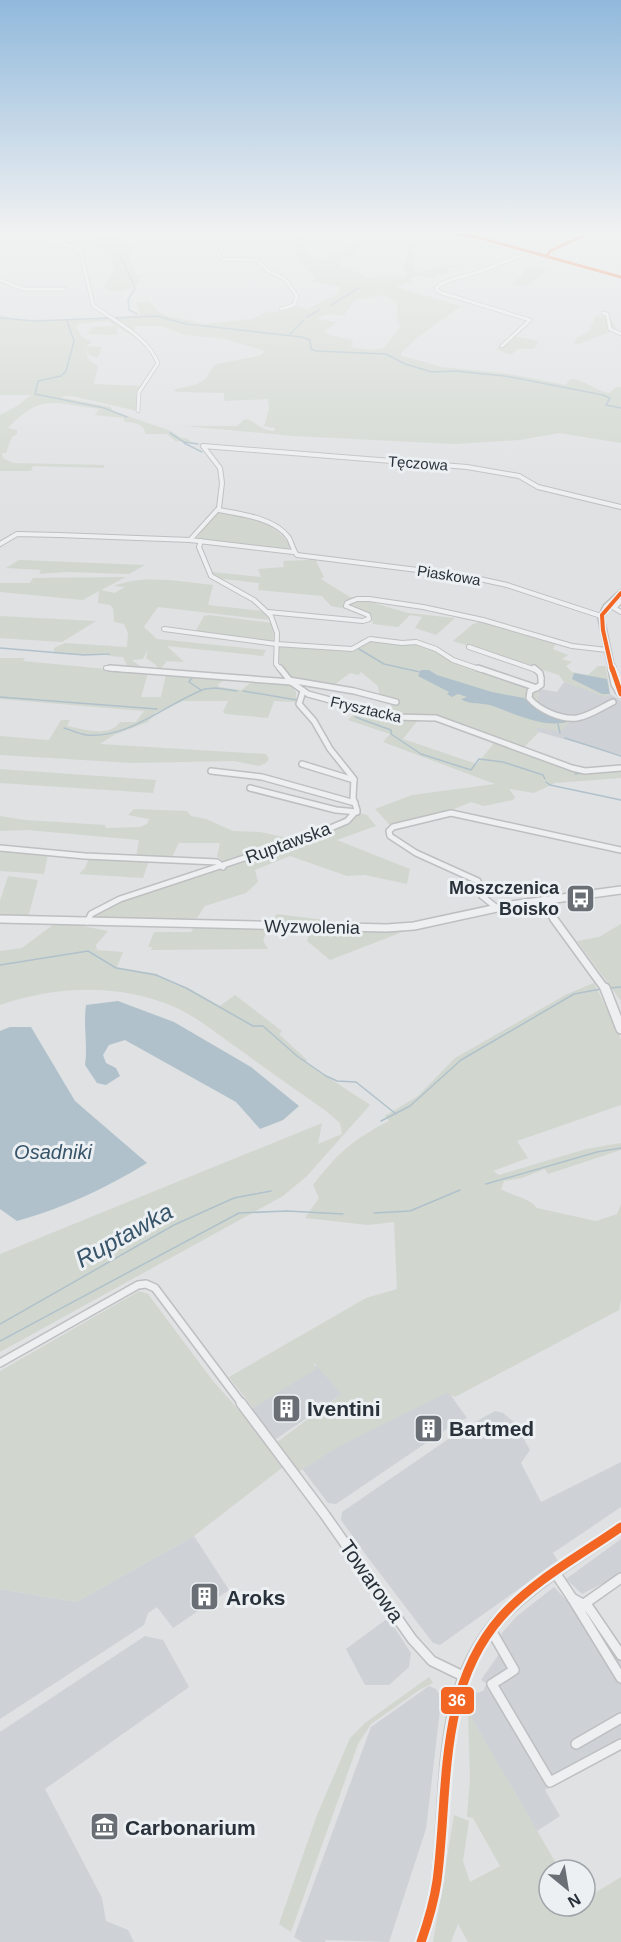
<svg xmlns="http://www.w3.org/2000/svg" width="621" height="1942" viewBox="0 0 621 1942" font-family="Arial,sans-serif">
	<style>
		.built { fill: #ced1d6 }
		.green { fill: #d1d7cf; fill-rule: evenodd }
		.water { fill: #b0c1cb }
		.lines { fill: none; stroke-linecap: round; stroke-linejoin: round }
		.stream { stroke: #b0c1cb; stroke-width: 1.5 }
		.minor-far4-casing { stroke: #bdbfc1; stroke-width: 4.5 }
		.minor-far3-casing { stroke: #bdbfc1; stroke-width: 6 }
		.minor-far2-casing { stroke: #bdbfc1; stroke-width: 8 }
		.minor-far1-casing { stroke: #bdbfc1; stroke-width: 10 }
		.minor-casing { stroke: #bdbfc1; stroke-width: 12 }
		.tertiary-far4-casing { stroke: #bdbfc1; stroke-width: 5 }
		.tertiary-far3-casing { stroke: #bdbfc1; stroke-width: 8 }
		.tertiary-far2-casing { stroke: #bdbfc1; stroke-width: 10 }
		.tertiary-far1-casing { stroke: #bdbfc1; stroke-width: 12 }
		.tertiary-casing { stroke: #bdbfc1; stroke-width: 14 }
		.minor-far4 { stroke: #eeeff0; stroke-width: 3 }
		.minor-far3 { stroke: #eeeff0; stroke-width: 4 }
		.minor-far2 { stroke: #eeeff0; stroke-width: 5 }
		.minor-far1 { stroke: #eeeff0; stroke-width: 7 }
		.minor { stroke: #eeeff0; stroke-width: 9 }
		.tertiary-far4 { stroke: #eeeff0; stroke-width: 4 }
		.tertiary-far3 { stroke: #eeeff0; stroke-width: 5 }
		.tertiary-far2 { stroke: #eeeff0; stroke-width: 7 }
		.tertiary-far1 { stroke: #eeeff0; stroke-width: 9 }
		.tertiary { stroke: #eeeff0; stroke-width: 11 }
		.bus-1-far3-casing { stroke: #ecf0f3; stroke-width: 5 }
		.bus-1-far2-casing { stroke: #ecf0f3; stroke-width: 7 }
		.bus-1-far1-casing { stroke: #ecf0f3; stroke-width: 9 }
		.bus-1-casing { stroke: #ecf0f3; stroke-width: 14 }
		.bus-1-far3 { stroke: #f26522; stroke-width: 3 }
		.bus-1-far2 { stroke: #f26522; stroke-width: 4 }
		.bus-1-far1 { stroke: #f26522; stroke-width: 5 }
		.bus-1 { stroke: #f26522; stroke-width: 9 }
		.labels { text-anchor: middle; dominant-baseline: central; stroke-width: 6; stroke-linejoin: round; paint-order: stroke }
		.far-street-label { font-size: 15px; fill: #29313a; stroke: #ecf0f3 }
		.street-label { font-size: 18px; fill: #29313a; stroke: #ecf0f3 }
		.poi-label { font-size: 18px; font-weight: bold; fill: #29313a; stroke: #ecf0f3; text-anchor: end }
		.water-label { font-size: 20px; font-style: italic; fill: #385469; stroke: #ecf0f3 }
		.near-poi-label { font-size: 21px; font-weight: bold; fill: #29313a; stroke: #ecf0f3; text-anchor: start }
		.near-street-label { font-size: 21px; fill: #29313a; stroke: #ecf0f3 }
		.near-water-label { font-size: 24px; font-style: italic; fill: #385469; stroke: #ecf0f3 }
		.line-badge { stroke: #ecf0f3; stroke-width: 2 }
		.badge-label { font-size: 16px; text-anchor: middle; font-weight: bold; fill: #fff }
	</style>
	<rect width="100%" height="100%" fill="#dfe1e3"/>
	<!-- built -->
	<g class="built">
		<polygon points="564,682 608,696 610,694 621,701 621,755 535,731 538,727 562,731 536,707 540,689 557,692"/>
		<polygon points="317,1365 342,1394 276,1439 251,1409"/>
		<polygon points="447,1390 467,1418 457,1422 336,1504 328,1503 300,1466"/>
		<polygon points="495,1411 503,1413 515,1423 530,1450 521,1463 541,1502 621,1462 621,1507 553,1553 558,1561 440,1645 433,1643 369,1559 341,1520 342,1512 463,1429"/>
		<polygon points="194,1536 229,1590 173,1628 157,1607 148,1613 144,1625 0,1719 0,1589 76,1602"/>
		<polygon points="621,1539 621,1574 582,1594 566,1579"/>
		<polygon points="554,1587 568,1602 584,1608 621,1655 621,1749 545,1790 560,1816 537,1831 465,1707 476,1692 478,1693 484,1690 486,1683 481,1680 501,1651 505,1648 501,1634 517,1616"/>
		<polygon points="388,1618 411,1653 409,1667 389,1685 365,1685 346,1649"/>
		<polygon points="145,1636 163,1640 189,1687 45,1789 102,1898 106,1921 128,1930 134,1942 0,1942 0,1732"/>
		<polygon points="429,1686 436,1689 439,1694 440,1710 426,1829 389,1942 326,1940 325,1942 302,1942 294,1937 371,1727"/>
	</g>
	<!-- green -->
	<g class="green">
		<path d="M 100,233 L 119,233 L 122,240 L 130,243 L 131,260 L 135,273 L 142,277 L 139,278 L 139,283 C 128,291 116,294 103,288 L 115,271 L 110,258 L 92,243 Z"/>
		<path d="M 293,233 L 306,233 L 304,248 L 310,256 L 323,260 L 333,254 L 342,254 L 361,233 L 369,233 L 350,258 L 341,257 L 339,266 L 359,272 L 363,277 L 407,276 L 404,268 L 409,241 L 416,241 L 413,266 L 416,273 L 442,266 L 465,265 L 446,269 L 450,273 L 436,276 L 437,278 L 418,276 L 408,279 L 413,281 L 396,287 L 461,306 L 418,337 L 401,353 L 402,356 L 442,367 L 510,374 L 566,385 L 570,379 C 585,379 593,390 609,393 L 616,387 L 621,387 L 621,443 L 559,433 L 520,440 L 455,444 L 294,436 L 185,426 L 237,426 L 245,419 C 256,421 261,431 275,431 L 275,428 L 264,426 L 269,409 L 268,399 L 226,401 L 224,399 L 224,393 L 178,392 L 173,390 C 182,387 197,386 204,380 C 210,375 209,369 216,364 L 259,356 L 265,351 L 225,339 L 185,335 L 162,326 L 135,326 L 134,333 L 129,334 L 117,327 L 118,335 L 87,334 L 93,327 L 115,326 L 108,321 L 78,324 L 76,327 L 82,337 L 92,342 L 86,346 L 102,347 L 98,358 L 89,355 L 84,349 L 89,360 L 98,366 L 94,384 L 140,386 L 136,393 L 138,411 L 71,396 L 59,397 L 111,407 L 113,411 L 171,431 L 181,438 L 187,438 L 192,443 L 175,441 L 167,434 L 146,434 C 142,422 135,423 124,422 L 124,418 L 95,415 L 99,409 C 56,404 42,392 8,428 L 17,430 L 17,434 L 12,437 L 6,453 L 2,453 L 3,458 L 13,463 L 104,465 L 104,468 L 33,466 L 31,471 L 0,471 L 0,415 L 17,406 L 31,395 L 0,395 L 0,315 L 19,320 L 91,319 L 140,315 L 136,303 L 149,301 L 159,312 L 167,316 L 205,324 L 253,319 L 265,312 L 285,311 L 299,306 L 307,309 L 337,294 L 341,287 L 311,282 L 315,278 L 298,258 L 288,242 ZM 384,295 L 397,302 L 397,322 L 401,326 L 384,348 L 370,350 L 351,347 L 353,340 L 329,335 L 324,331 L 338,322 L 321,320 L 318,317 L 329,314 L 344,316 L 353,302 L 358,299 Z"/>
		<polygon points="530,266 547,269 528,286 512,285"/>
		<polygon points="596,316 610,317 617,329 579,344 574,343 577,338 588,332"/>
		<polygon points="513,336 539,341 534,349 518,349 511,355 496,349"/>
		<path d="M 219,512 C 248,516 272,520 290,545 L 289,550 L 196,539 L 214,515 Z"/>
		<polygon points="307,558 318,560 316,561 324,577 321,579 350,597 376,599 374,603 408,613 455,618 436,635 415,628 422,617 410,615 398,627 373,624 371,615 367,613 331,606 322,596 258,590 259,583 216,578 212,572 261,577 258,569 284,567 283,561 309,560"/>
		<polygon points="19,560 20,560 145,565 129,574 66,572 39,574 41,570 6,568"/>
		<path d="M 126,577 L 101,590 L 115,593 L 125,587 L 114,586 C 145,574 181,582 213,585 L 208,605 L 262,611 L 270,620 L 158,607 L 144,627 L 157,639 L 266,650 L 263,656 L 167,646 L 184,662 L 167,661 L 159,671 L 156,665 L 146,658 L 148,649 L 143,659 L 132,660 L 141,667 L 128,667 L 123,657 L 108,656 L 110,653 L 86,655 L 54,652 L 54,648 L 65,643 L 127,647 L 128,633 L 124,624 L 114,622 L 113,608 L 110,605 L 98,603 L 99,591 L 83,600 L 0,592 L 0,583 L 30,583 L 33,578 Z"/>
		<polygon points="209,615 272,623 274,632 273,642 195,632 204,616"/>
		<polygon points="0,616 96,621 62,642 0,638"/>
		<polygon points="482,621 556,643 553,649 568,655 562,659 572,662 566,666 572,672 588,675 598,666 606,666 610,694 605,697 564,682 559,675 453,641 473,624"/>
		<path d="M 371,638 C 392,641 433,637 445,657 L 540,689 L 536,707 L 571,720 L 562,731 L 538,728 L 536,730 L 539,732 L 522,749 L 437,716 L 404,717 L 385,713 L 392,704 L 380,700 L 378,686 L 361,672 L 358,675 L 350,673 L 334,685 L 290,679 C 277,664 280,663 278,645 L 353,648 L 361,640 Z"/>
		<path d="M 0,658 L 25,658 L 23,661 L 148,673 L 141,697 L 161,697 L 166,674 L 228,678 L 218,684 L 219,687 L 242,690 L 252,681 L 290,685 L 296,692 L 296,702 L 274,701 L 268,718 L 226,714 L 223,712 L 228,701 L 183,701 L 155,713 L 148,722 L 114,735 L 100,744 L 266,754 L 269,759 L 266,763 L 259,766 L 234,761 L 132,763 L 0,755 L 0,736 L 49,740 L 61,720 L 70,720 L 67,726 C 84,729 109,738 120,722 L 136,722 L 144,711 L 0,699 Z"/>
		<polygon points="357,710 406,721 418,720 403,739 477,764 494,743 575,771 575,773 621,769 621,778 555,783 534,793 509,789 515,797 513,800 484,806 471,802 447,812 390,825 375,809 412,795 495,784 383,742 390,734 348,720"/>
		<polygon points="0,769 156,780 153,793 0,783"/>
		<polygon points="134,809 187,811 191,816 206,819 233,831 260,832 293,839 224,865 218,862 221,859 217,857 220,843 179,843 172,857 136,857 139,840 27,830 0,831 0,816 25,820 105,825 106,828 140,827 147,824 149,819 128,815"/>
		<polygon points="359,813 367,815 376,826 337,840 410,869 407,884 365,875 347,876 290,856 255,870 258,882 246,893 205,906 197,918 171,920 93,918 95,914 118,901 251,858 260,861 255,857 351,820"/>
		<polygon points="0,851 48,854 44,874 0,871"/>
		<polygon points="89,858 149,861 143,878 79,874 85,868"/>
		<polygon points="8,876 38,880 28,917 0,917 0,901"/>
		<polygon points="277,914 341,922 347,921 341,925 269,923"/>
		<path d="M 58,921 L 108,931 L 96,945 L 97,950 L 123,952 L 117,967 L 158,974 L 158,976 L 190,989 L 220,1006 L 235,995 L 282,1031 L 279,1034 L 307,1060 L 305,1062 L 370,1105 L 307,1176 L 283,1196 L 0,1352 L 0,1254 L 322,1123 L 318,1144 L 342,1134 L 340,1123 L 326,1111 C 296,1090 266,1069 236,1047 C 218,1034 199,1019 179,1009 C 123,983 57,985 0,1005 L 0,951 L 22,948 Z"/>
		<polygon points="621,924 621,1001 577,941 599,937"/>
		<polygon points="194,927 268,928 263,941 268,949 151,950 152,947 148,947 154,932 191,932"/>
		<polygon points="311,929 404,930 405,931 330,960 307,941"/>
		<path d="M 594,983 L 608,1011 L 611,1011 L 621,1040 L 621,1105 L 517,1141 L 528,1158 L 493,1171 L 499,1175 L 586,1149 L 621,1143 L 621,1150 L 548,1174 L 545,1169 L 522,1178 L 504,1181 L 501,1189 C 513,1197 529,1197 537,1208 L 596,1221 L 617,1214 L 621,1204 L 621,1300 L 619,1310 L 455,1397 L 446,1393 L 341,1445 L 297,1473 L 277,1442 L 342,1394 L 313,1362 L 316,1369 L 253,1408 L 229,1377 L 366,1298 L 397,1289 L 394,1222 L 368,1225 L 305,1218 L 319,1198 L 313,1185 C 339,1152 352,1140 389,1121 L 385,1116 L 418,1096 L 455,1058 L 567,994 Z"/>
		<polygon points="139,1291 148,1294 213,1381 287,1464 194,1536 76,1602 0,1589 0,1371"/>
		<polygon points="429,1677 433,1683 421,1689 371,1724 358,1744 291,1932 279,1924 317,1815 350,1738 365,1723"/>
		<polygon points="468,1712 560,1870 549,1870 549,1906 585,1906 585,1899 621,1877 621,1942 468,1942 458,1924 451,1942 433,1942 454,1815 469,1821 463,1861 470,1882 500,1866 473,1818 467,1817 470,1778"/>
	</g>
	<!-- water -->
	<g class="water">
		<path d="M 421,670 L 429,670 L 437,675 L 492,692 L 524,698 L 535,708 L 562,716 L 567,722 C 543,728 515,714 493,706 C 482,702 472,706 461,699 L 467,697 L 458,694 L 452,697 L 447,694 L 449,692 L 418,676 Z"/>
		<polygon points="574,673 607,679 610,694 602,694 572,679"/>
		<path d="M 118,1001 L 174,1022 L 251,1067 L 299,1106 L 283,1120 L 260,1129 L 236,1102 L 125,1040 L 109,1045 L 103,1055 L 106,1063 L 116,1068 L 120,1076 L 106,1085 L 97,1083 L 85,1065 C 88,1045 83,1026 86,1005 Z"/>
		<path d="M 10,1027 L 31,1027 L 75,1101 L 147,1163 C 106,1188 64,1208 17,1221 L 0,1209 L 0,1031 Z"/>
	</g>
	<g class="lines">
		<!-- stream -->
		<g class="stream">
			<polyline points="120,255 135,288 128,300 129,310 137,314"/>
			<polyline points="331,305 359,288"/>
			<polyline points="307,317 319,310"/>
			<polyline points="0,318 36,321 110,318"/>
			<polyline points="115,318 157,316 186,324 302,337 310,340 311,349 316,351 386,354 405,364 432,372 455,371 505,376 603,395 610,398 606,405 621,408"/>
			<polyline points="67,321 74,341 66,371 61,376 38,381 35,394 104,408 127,417"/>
			<polyline points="289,335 304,320"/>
			<polyline points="170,433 184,442 198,444"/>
			<polyline points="184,443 202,452"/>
			<polyline points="0,648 84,655 109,654"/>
			<polyline points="359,649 384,664 420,672"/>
			<polyline points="193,676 189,682 201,690"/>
			<polyline points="243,691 297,700"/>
			<polyline points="0,697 157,709"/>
			<polyline points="355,717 391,730 391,734 421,754 471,770 479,759 503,762 543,775 545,779"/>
			<polyline points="558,724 560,733"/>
			<path d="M 64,728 C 71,730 79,734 87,735 C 129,739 167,703 205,689 L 216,688 L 237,691"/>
			<polyline points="565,738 621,756"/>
			<polyline points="575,774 583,773"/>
			<polyline points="546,782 550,785 621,800"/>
			<polyline points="0,965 88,951 116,968 156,975 186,988 253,1026 263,1026 297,1056 326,1076 337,1081 356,1082 396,1114"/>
			<polyline points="609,988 621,987"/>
			<polyline points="381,1121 410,1106 461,1060 574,994 601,989"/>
			<polyline points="486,1184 597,1152 621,1148"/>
			<polyline points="374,1213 410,1211 460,1190"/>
			<polyline points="0,1324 174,1225 234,1198 271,1191"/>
			<polyline points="0,1341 239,1213 287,1211 343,1214"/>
		</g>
		<defs>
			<g id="minor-far4">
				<path d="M 40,233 L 49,240 L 80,249 L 93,305 C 115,322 147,336 158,363 L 139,392 L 138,411"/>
				<polyline points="208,233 221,259 257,260 268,271 285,279 297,296 294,305 281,309"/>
				<polyline points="450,233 480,238 547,256"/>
				<polyline points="0,237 4,233"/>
				<polyline points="73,246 79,244 84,233"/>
				<polyline points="0,280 23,289 64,289"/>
				<polyline points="603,313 607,314 610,329 621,334"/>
				<path d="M 502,346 L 530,320 L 439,292 L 436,288 C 448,278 461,278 475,273 C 493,267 511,259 529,253"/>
			</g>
			<g id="minor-far3">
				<polyline points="203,446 467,467 519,476 538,487 621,507"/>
				<path d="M 219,510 C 241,514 275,518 289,538 C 292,544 293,550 297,555 L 466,576 L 507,585 L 601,616"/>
				<polyline points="190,540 219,508 222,483 220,468 203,446"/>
				<polyline points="201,541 199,547 211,576 254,600 271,616 277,633 276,664 281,670"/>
				<polyline points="0,544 17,534 59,535 190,540 293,552"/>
				<polyline points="621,601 614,608 621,612"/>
				<polyline points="268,612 363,621 369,619 368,615 346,606 347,603 357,599 369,599 423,607 483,620 572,646 607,650"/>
				<polyline points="164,629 276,644 352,649 370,639 402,643 416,642 436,649 453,660 482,670"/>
				<polyline points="469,647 536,670"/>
				<polyline points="106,668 130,670"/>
			</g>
			<g id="minor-far2">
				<polyline points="110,668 291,682"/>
				<polyline points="280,668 291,682 308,694 392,717 436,718 572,768 585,771 621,768"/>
				<polyline points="478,668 537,688"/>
				<polyline points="534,668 540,673 541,678"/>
				<path d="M 541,678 L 541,685 L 530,691 L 529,698 C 539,710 561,720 577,718 C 590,716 602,707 613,702"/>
				<polyline points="289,680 354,691 396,702"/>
				<polyline points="302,764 354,780"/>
				<polyline points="211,771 262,777 355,803"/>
				<polyline points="250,788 336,810 357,812"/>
				<polyline points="0,848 85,856 217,862 223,867"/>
				<polyline points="497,908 482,896 478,881 416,853 390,836 389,831 393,827 451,813 621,850"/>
				<polyline points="87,922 91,914 120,899 314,835 347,821 357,810 353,798 354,779 330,749 314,721 299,704 303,691"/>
			</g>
			<polyline id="minor-far1" points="0,1363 138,1285 146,1284 155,1288 242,1404"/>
			<g id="minor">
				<polyline points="241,1403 325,1515 412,1639 432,1661 463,1676"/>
				<polyline points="556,1574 572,1598 589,1608 621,1655"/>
				<polyline points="572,1598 621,1678"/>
				<polyline points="584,1604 621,1578"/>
				<polyline points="491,1630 514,1670 492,1684 550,1782 621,1744"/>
				<polyline points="576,1744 621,1718"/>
			</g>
			<polyline id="tertiary-far4" points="589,233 550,251 547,256 621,277"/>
			<polyline id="tertiary-far3" points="612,670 601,618 606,607 621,593"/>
			<g id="tertiary-far2">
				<polyline points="612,668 615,684 621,694"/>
				<polyline points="545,901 554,919 605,989"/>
				<polyline points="0,919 387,928 414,926 511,905 621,890"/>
			</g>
			<polyline id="tertiary-far1" points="605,988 621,1029"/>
			<path id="tertiary" d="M 421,1942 C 428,1922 434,1902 437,1881 C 449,1791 435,1689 501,1617 C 535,1581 581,1555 621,1527"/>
		</defs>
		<!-- minor-far4 casing -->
		<use href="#minor-far4" class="minor-far4-casing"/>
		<!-- minor-far3 casing -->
		<use href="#minor-far3" class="minor-far3-casing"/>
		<!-- minor-far2 casing -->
		<use href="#minor-far2" class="minor-far2-casing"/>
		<!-- minor-far1 casing -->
		<use href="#minor-far1" class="minor-far1-casing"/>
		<!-- minor casing -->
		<use href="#minor" class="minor-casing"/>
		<!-- tertiary-far4 casing -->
		<use href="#tertiary-far4" class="tertiary-far4-casing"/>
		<!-- tertiary-far3 casing -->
		<use href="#tertiary-far3" class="tertiary-far3-casing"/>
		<!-- tertiary-far2 casing -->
		<use href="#tertiary-far2" class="tertiary-far2-casing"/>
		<!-- tertiary-far1 casing -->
		<use href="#tertiary-far1" class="tertiary-far1-casing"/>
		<!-- tertiary casing -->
		<use href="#tertiary" class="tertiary-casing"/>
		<!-- minor-far4 -->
		<use href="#minor-far4" class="minor-far4"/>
		<!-- minor-far3 -->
		<use href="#minor-far3" class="minor-far3"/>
		<!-- minor-far2 -->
		<use href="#minor-far2" class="minor-far2"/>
		<!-- minor-far1 -->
		<use href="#minor-far1" class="minor-far1"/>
		<!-- minor -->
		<use href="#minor" class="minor"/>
		<!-- tertiary-far4 -->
		<use href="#tertiary-far4" class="tertiary-far4"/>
		<!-- tertiary-far3 -->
		<use href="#tertiary-far3" class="tertiary-far3"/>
		<!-- tertiary-far2 -->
		<use href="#tertiary-far2" class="tertiary-far2"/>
		<!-- tertiary-far1 -->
		<use href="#tertiary-far1" class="tertiary-far1"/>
		<!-- tertiary -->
		<use href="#tertiary" class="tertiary"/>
		<defs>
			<g id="bus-1-far3">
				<polyline points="450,233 480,238 621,277"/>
				<polyline points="547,256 550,251 589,233"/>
			</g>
			<polyline id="bus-1-far2" points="612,670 603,630 602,615 621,593"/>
			<polyline id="bus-1-far1" points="612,668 621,694"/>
			<path id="bus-1" d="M 421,1942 C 428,1922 434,1902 437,1881 C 449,1791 437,1690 501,1617 C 534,1580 581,1555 621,1527"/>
		</defs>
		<!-- bus-1-far3 casing -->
		<use href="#bus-1-far3" class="bus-1-far3-casing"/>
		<!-- bus-1-far2 casing -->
		<use href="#bus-1-far2" class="bus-1-far2-casing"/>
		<!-- bus-1-far1 casing -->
		<use href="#bus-1-far1" class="bus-1-far1-casing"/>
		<!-- bus-1 casing -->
		<use href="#bus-1" class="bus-1-casing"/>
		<!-- bus-1-far3 -->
		<use href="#bus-1-far3" class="bus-1-far3"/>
		<!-- bus-1-far2 -->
		<use href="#bus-1-far2" class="bus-1-far2"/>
		<!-- bus-1-far1 -->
		<use href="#bus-1-far1" class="bus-1-far1"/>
		<!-- bus-1 -->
		<use href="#bus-1" class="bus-1"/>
	</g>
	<!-- sky -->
	<linearGradient id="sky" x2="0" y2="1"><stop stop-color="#91b9dc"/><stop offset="0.46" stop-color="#f1f2f2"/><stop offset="1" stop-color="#f1f2f2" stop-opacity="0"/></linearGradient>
	<rect width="621" height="505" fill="url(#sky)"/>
	<!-- icons -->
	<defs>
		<symbol id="bus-square" viewBox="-11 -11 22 22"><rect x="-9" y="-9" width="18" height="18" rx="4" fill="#696f75" stroke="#ecf0f3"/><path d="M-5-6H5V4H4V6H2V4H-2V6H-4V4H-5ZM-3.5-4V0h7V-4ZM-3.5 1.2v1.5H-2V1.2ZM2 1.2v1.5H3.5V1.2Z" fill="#fff"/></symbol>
		<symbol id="building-square" viewBox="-11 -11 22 22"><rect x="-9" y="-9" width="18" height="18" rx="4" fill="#696f75" stroke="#ecf0f3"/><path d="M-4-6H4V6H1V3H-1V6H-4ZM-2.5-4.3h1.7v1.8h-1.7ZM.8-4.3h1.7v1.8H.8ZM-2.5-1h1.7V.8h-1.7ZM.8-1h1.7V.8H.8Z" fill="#fff"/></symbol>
		<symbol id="museum-square" viewBox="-11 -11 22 22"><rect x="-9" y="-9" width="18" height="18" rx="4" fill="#696f75" stroke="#ecf0f3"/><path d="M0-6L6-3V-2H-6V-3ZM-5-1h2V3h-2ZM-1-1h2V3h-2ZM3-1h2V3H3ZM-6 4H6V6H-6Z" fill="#fff"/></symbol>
	</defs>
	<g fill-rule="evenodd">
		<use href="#bus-square" x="564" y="882" width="33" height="33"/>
		<use href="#building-square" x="270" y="1392" width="33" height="33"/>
		<use href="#building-square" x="412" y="1412" width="33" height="33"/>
		<use href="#building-square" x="188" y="1580" width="33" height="33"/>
		<use href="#museum-square" x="88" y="1810" width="33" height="33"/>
	</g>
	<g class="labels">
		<!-- far-street labels -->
		<g class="far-street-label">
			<text transform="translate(418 463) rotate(4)">Tęczowa</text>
			<text transform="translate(449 575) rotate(9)">Piaskowa</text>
			<text transform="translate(366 709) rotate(13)">Frysztacka</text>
		</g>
		<!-- street labels -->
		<g class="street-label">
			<text transform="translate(288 843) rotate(-20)">Ruptawska</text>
			<text transform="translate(312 927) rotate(1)">Wyzwolenia</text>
		</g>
		<!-- poi labels -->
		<g class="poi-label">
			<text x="559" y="888">Moszczenica<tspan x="559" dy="21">Boisko</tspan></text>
		</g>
		<!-- water labels -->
		<g class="water-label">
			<text x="53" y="1152">Osadniki</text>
		</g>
		<!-- near-poi labels -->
		<g class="near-poi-label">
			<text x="307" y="1408">Iventini</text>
			<text x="449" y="1428">Bartmed</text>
			<text x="226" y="1597">Aroks</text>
			<text x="125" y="1827">Carbonarium</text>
		</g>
		<!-- near-street labels -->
		<g class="near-street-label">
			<text transform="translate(372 1581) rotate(55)">Towarowa</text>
		</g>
		<!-- near-water labels -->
		<g class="near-water-label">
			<text transform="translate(124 1235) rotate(-29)">Ruptawka</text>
		</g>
	</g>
	<rect class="line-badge" x="440" y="1686" width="35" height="29" rx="6" fill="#f26522"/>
	<g class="badge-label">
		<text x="457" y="1706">36</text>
	</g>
	<!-- north arrow -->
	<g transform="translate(567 1888) rotate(150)"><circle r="28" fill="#ecf0f3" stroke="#9ea4a9" stroke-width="1.5"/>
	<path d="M0-4.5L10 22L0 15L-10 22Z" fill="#696f75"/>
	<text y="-9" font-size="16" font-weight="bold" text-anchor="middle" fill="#29313a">N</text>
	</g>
</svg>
